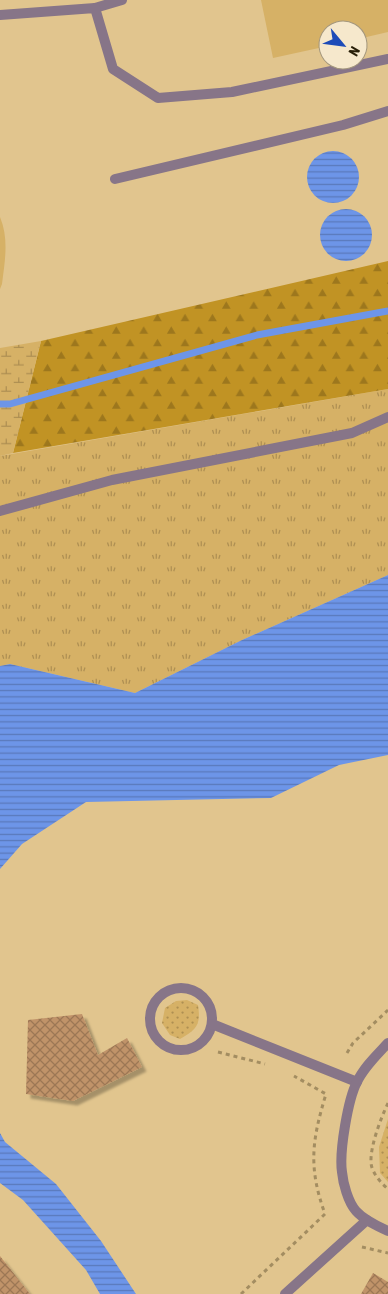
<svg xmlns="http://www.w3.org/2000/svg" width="388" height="1294" viewBox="0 0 388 1294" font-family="'Asap Condensed',sans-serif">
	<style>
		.grass { fill: url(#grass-tufts) }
		.forest { fill: url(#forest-firs) }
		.wetland { fill: url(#wetland-marsh) }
		.park { fill: url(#park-dots) }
		.pitch { fill: #d6b166 }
		.water { fill: url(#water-rules) }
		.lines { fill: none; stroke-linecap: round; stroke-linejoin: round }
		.stream { stroke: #6d95e8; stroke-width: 7 }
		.building { fill: url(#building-cross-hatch); filter: url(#shadow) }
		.path { stroke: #a38d61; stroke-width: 3; stroke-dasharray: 4 4; stroke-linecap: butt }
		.lane { stroke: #877588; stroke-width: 10 }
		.street { stroke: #877588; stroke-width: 10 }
	</style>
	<defs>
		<pattern id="grass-tufts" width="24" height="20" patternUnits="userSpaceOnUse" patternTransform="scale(1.25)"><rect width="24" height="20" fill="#d6b166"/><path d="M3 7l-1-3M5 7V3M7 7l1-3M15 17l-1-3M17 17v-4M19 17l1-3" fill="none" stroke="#ae8f52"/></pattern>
		<pattern id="forest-firs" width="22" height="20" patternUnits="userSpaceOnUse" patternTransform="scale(1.25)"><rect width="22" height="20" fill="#c19324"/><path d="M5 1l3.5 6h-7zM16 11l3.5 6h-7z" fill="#9d771d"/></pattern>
		<pattern id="wetland-marsh" width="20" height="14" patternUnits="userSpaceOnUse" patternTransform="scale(1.25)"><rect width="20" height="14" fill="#d6b166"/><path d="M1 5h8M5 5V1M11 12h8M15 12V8" fill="none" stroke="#ae8f52"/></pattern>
		<pattern id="park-dots" width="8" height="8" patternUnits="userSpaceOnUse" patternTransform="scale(1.25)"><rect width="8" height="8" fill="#d6b166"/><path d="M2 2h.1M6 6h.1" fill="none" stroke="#ae8f52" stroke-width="1.8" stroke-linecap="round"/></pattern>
		<pattern id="water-rules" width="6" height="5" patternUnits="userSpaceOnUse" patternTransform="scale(1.25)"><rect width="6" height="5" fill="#6d95e8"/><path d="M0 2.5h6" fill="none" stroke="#5a79ba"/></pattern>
		<pattern id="building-cross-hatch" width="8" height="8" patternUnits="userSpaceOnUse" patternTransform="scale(1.25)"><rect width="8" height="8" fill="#c09369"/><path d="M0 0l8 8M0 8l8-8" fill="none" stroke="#9c7754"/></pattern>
		<filter id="shadow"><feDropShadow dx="4.5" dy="4.5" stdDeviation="1" flood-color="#0004"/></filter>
	</defs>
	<rect width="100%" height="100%" fill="#e1c58e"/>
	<!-- grass -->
	<polygon class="grass" points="388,389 388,575 242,640 135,693 10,664 0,666 0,456"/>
	<!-- forest -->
	<polygon class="forest" points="388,261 388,389 13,453 41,341"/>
	<!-- wetland -->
	<polygon class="wetland" points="41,341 13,453 0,456 0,348"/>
	<!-- park -->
	<g class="park">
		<path d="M 187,1000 L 198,1005 C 201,1025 197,1029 180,1039 L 170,1035 L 162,1023 L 165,1008 L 176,1001 Z"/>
		<polygon points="388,1119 388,1182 380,1173 379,1147"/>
	</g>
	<!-- pitch -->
	<g class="pitch">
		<polygon points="261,0 388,0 388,32 358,39 358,30 328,30 328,46 273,58"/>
		<path d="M 0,217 C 9,239 5,260 2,284 L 0,289 Z"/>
	</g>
	<!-- water -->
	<g class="water">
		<circle cx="333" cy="177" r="26"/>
		<circle cx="346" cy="235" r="26"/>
		<polygon points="388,575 388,755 339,765 271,798 86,802 22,844 0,869 0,666 10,664 135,693 242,640"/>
		<polygon points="0,1133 5,1142 56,1184 101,1241 136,1294 100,1294 86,1270 23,1200 0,1183"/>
	</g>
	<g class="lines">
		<!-- stream -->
		<polyline class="stream" points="0,404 10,404 257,335 388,311"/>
	</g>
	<!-- building -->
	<g class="building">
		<polygon points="82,1014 98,1055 127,1038 142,1067 73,1101 26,1094 28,1020"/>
		<polygon points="0,1256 30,1294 0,1294"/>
		<polygon points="373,1273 388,1282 388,1294 361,1294"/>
	</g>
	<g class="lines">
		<!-- path -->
		<g class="path">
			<polyline points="218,1052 265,1064"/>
			<polyline points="347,1053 353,1043 388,1010"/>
			<path d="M 388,1103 C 381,1118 370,1146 371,1163 C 372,1173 381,1183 388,1189"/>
			<polyline points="362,1247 388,1253"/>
			<path d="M 241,1294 L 325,1214 C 308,1167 312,1140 326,1094 L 294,1076"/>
		</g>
		<!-- lane -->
		<g class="lane">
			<polyline points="115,179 343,125 388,111"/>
			<polyline points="0,511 112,480 352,433 388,417"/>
		</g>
		<!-- street -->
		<g class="street">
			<polyline points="95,8 122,0"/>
			<polyline points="0,15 95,8 113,69 158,98 232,92 388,59"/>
			<circle cx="181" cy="1019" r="31"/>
			<polyline points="212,1024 357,1082"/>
			<path d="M 388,1043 C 377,1055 364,1067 357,1082 C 348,1099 339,1152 342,1172 C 343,1183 348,1202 356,1211 C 364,1220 377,1226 388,1231"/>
			<polyline points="285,1294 367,1220"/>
		</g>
	</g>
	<!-- north arrow -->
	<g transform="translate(343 45) rotate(119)"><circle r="24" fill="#f6e8cc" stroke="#a4977d"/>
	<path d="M0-4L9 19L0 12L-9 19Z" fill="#1d4bb8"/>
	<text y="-8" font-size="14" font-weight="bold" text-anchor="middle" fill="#281e07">N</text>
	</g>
</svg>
